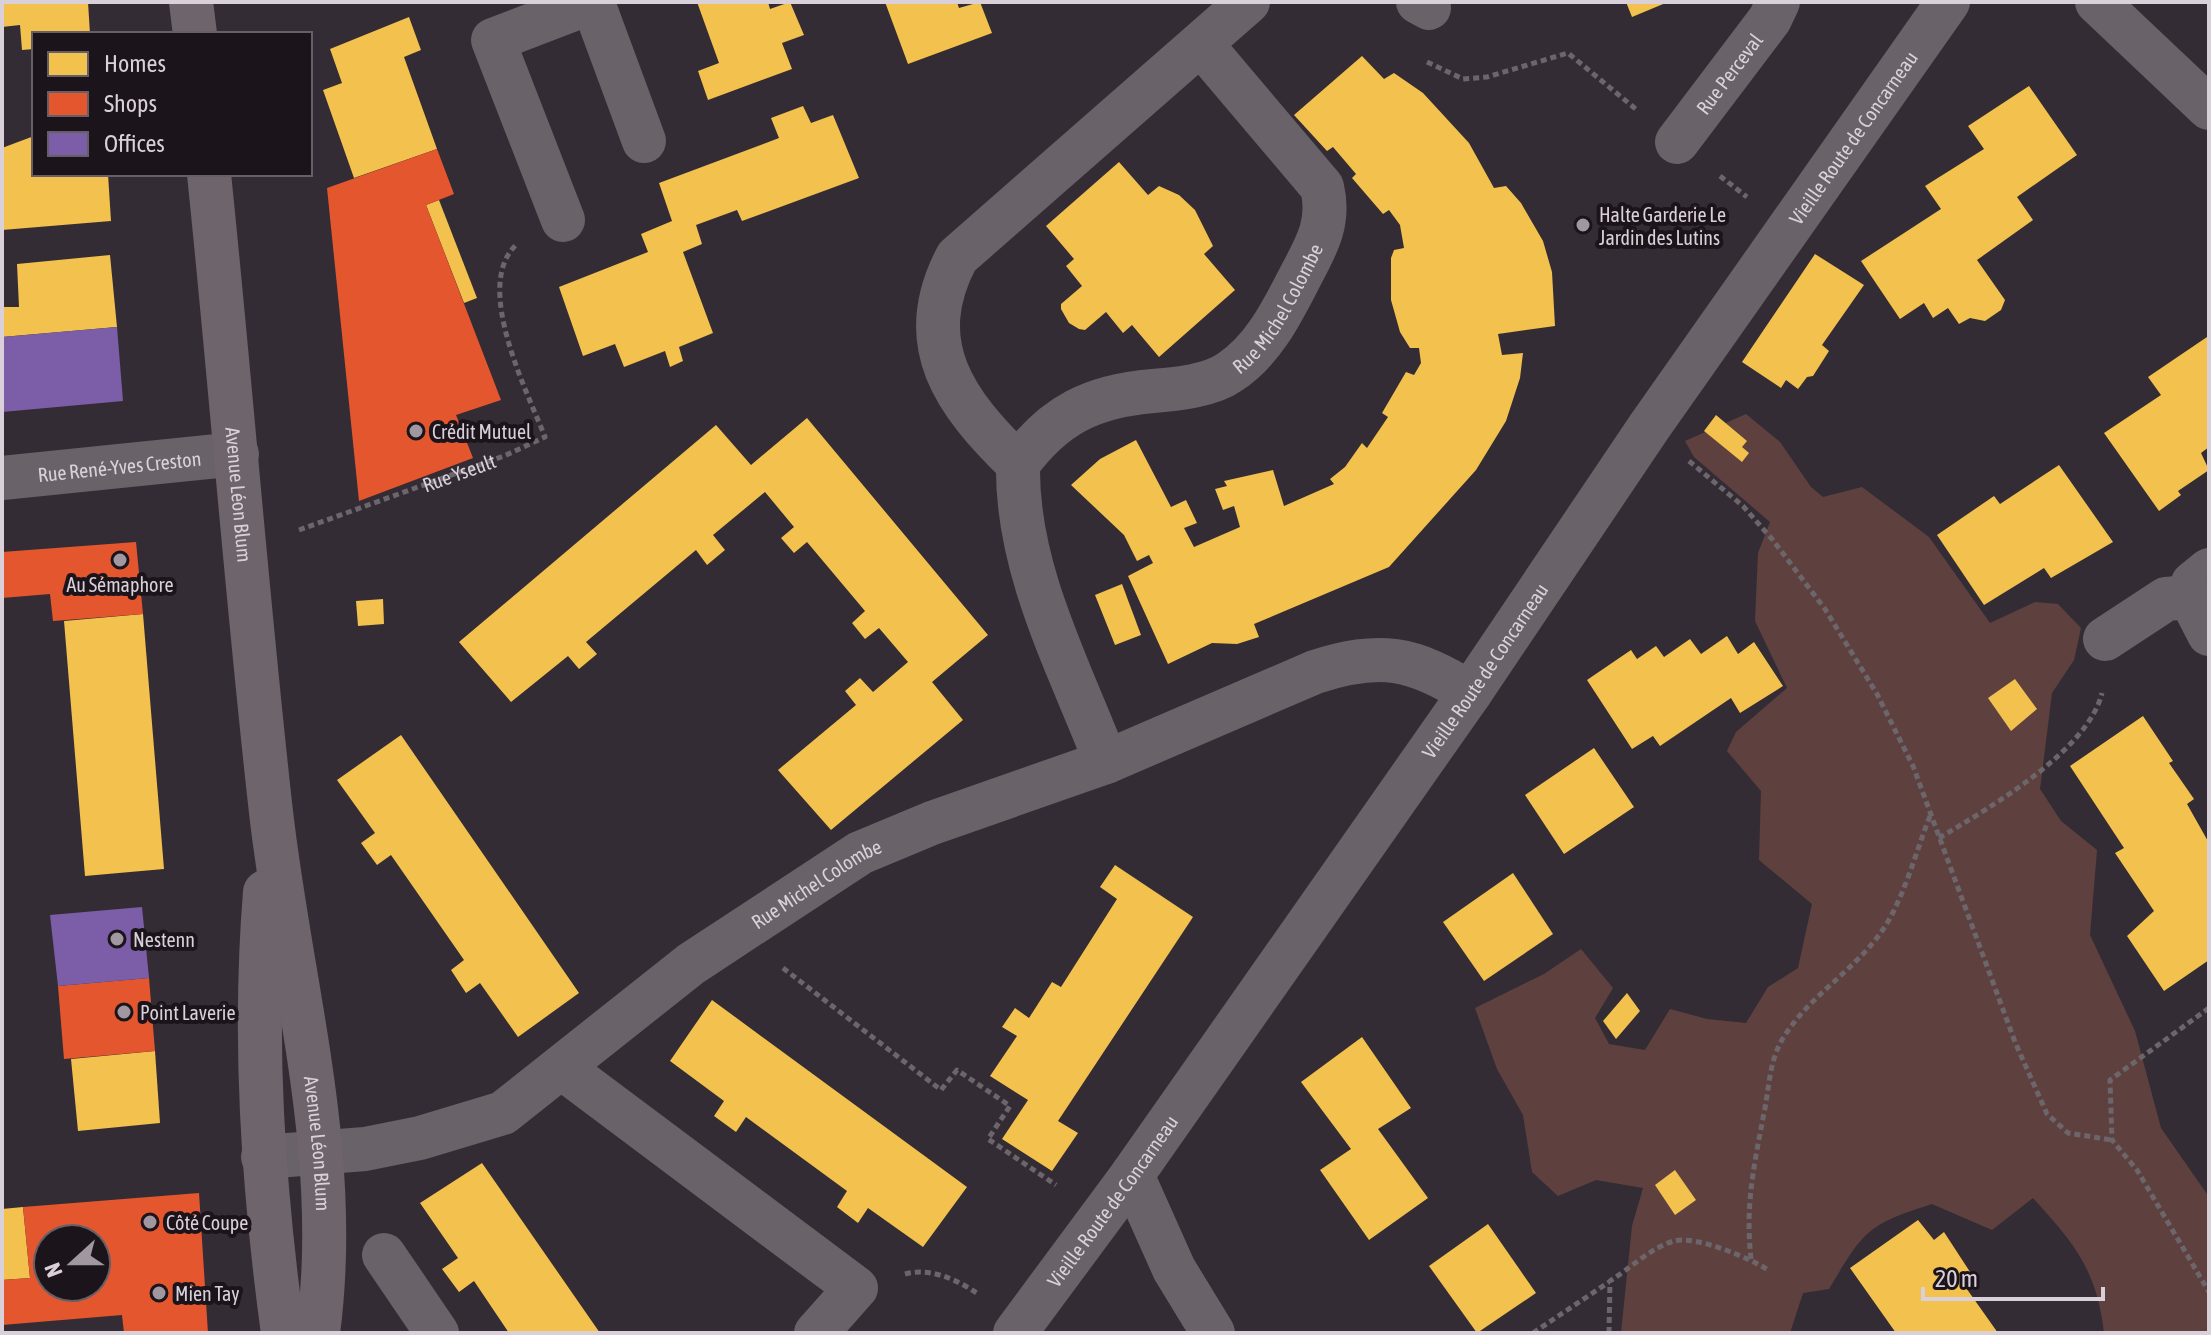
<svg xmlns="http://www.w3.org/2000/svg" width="2211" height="1335" viewBox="0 0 2211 1335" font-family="'Asap Condensed',sans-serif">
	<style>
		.green { fill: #5e413e }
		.homes { fill: #f2c14e }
		.shops { fill: #e4572e; fill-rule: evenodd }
		.offices { fill: #7b5ea7 }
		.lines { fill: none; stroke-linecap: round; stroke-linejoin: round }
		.path { stroke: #6c666c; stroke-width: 5; stroke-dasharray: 6 4; stroke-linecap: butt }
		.street { stroke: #696269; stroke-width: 44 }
		.secondary { stroke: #6e646b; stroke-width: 44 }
		.poi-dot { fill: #a097a0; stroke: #1b141b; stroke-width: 3 }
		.labels { text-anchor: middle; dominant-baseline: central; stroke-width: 8; stroke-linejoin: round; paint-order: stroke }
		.street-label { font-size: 20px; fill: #dad0da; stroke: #1b141b }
		.poi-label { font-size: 20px; fill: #dad0da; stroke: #1b141b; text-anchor: start }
	</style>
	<rect width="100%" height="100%" fill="#342c34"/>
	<!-- green -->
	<path class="green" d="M 1746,414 L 1780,442 L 1811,487 L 1823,497 L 1862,487 L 1929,537 L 1990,623 L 2035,602 L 2058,604 L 2081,628 L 2074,660 L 2052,693 L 2040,789 L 2061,821 L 2097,850 L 2090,935 L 2135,1031 L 2161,1128 L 2209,1197 L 2209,1333 L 2104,1333 C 2097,1270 2074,1243 2033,1198 L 1992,1230 L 1932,1204 C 1866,1225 1864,1231 1829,1289 L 1803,1293 L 1790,1333 L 1621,1333 L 1632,1226 L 1643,1188 L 1596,1180 L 1558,1196 L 1532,1172 L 1523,1115 L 1497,1069 L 1475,1008 L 1544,974 L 1581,949 L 1613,988 L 1595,1018 L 1609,1044 L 1645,1050 L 1670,1009 L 1707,1019 L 1746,1023 L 1768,987 L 1798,968 L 1812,904 L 1759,860 L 1761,791 L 1727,751 L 1736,732 L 1787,688 L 1755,621 L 1758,553 L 1770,522 L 1694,457 L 1685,441 Z"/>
	<!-- homes -->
	<g class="homes">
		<polygon points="2,2 88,2 90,34 34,34 34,49 22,50 20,25 2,27"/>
		<polygon points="697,2 768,2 770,9 790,2 804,35 782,43 792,69 708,100 698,71 719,63"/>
		<polygon points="885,2 957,2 959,8 980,2 992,33 908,64"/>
		<polygon points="1626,2 1668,2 1632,17"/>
		<polygon points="409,17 421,50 404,57 437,149 354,178 323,90 342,83 330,49"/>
		<polygon points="1362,56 1384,79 1394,73 1423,93 1469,143 1494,188 1506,186 1521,203 1543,241 1552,272 1555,326 1498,334 1502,355 1523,353 1520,378 1506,421 1476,470 1389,567 1254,624 1259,637 1237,644 1212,643 1168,664 1128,576 1153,563 1149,555 1137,561 1124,535 1071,485 1100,459 1136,440 1171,507 1186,500 1197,523 1184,528 1194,547 1240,527 1234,506 1223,510 1215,489 1227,486 1224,481 1273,470 1284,506 1334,484 1330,479 1345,467 1362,443 1367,448 1388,417 1382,413 1406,372 1414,375 1421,363 1419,348 1410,348 1400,332 1391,300 1391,258 1394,250 1404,248 1400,225 1389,210 1383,214 1352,178 1356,174 1333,147 1327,151 1294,115"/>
		<polygon points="2029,86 2077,155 2017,197 2033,220 1977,260 2005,300 2001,310 1985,321 1970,318 1959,324 1948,308 1933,318 1924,303 1900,319 1861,261 1941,209 1925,186 1984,149 1968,126"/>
		<polygon points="803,106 811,123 833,115 859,178 742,221 737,210 696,225 702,244 683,252 713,333 679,347 683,361 670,367 665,351 624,367 615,344 583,356 559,287 648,252 641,234 672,221 659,183 779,138 771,118"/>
		<polygon points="34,136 34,174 108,174 111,221 2,230 2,148"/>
		<polygon points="1119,162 1148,195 1159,186 1179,195 1195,210 1213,246 1204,254 1235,290 1159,357 1132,325 1123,333 1106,312 1085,330 1079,329 1069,323 1061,309 1061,304 1082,286 1066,266 1074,259 1046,226"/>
		<polygon points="439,200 477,298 464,303 426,205"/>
		<polygon points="1815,254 1864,285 1822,345 1829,351 1813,376 1807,377 1798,389 1786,380 1781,388 1742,362"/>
		<polygon points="110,255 117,327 2,337 2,307 19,307 17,264"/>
		<polygon points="2207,337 2209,447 2201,453 2209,470 2178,491 2181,495 2159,511 2104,433 2161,395 2148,377"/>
		<polygon points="1716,415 1747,441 1742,447 1749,453 1742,462 1704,431"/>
		<polygon points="807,418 988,635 932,682 963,720 831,830 778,770 856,705 845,691 860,678 873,692 908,662 879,628 865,639 852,623 865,611 807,542 794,553 781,538 794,527 765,492 713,535 725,550 707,565 696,550 586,642 597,654 579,669 568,656 511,702 459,642 716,425 751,465"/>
		<polygon points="2059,465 2113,542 2051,578 2044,568 1984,605 1937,535 1994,496 2000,504"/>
		<polygon points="1122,584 1141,635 1115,645 1095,595"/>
		<polygon points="383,599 384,624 358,626 356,601"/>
		<polygon points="143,614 164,869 85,876 64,621"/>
		<polygon points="1727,636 1738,654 1754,642 1783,686 1740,713 1731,698 1660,746 1653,736 1632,749 1587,680 1631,650 1637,659 1656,646 1664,657 1690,639 1701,654"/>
		<polygon points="2015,679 2037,709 2011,731 1988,698"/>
		<polygon points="2143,716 2173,761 2169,763 2194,799 2187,804 2209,843 2209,960 2164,991 2127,936 2154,911 2115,853 2124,848 2070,766"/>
		<polygon points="401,735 579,993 518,1037 480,983 466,993 451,970 464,960 391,855 377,865 361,843 375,833 337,780"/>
		<polygon points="1594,748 1634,807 1564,854 1525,795"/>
		<polygon points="1115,865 1193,917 1058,1121 1078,1133 1052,1171 1002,1139 1028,1100 990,1076 1017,1036 1002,1027 1015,1008 1029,1018 1052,982 1061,987 1117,899 1100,887"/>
		<polygon points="1513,873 1553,934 1484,981 1443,922"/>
		<polygon points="1627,993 1640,1011 1616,1039 1603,1021"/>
		<polygon points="712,1000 967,1187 923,1247 868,1208 858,1223 837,1207 847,1191 746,1117 736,1132 714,1116 724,1101 670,1061"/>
		<polygon points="1362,1037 1411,1108 1378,1129 1428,1198 1369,1240 1320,1170 1351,1149 1301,1082"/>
		<polygon points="155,1051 160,1123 78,1131 71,1059"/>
		<polygon points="482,1163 600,1333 509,1333 474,1281 459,1292 442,1269 458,1258 420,1203"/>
		<polygon points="1675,1170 1696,1200 1675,1215 1655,1185"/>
		<polygon points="23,1207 30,1278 2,1280 2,1209"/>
		<polygon points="1918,1220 1934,1240 1944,1232 1974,1278 1964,1285 1998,1333 1896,1333 1850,1268"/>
		<polygon points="1488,1224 1536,1293 1477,1333 1429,1266"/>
	</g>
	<!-- shops -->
	<g class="shops">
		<polygon points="437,149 454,194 426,205 501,400 456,415 473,458 359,501 327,188"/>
		<polygon points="136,542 143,614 53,621 50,594 2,598 2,552"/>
		<polygon points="149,978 155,1051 64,1059 58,986"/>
		<path d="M 199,1193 L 208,1333 L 124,1333 L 122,1315 L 2,1325 L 2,1280 L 30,1278 L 23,1207 ZM 48,1239 L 96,1239 L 96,1287 L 48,1287 Z"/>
	</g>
	<!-- offices -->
	<g class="offices">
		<polygon points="117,327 123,401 2,412 2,337"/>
		<polygon points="142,907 149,978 58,986 50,915"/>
	</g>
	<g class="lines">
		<!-- path -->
		<g class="path">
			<polyline points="1427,62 1463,79 1487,77 1568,53 1637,110"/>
			<polyline points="1720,176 1747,197"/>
			<polyline points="1689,461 1743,506 1772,539 1825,609 1877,694 1913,766 2015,1042 2047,1114 2068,1133 2112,1140"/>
			<path id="s1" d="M 299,530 L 504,456 L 545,437 C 527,391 473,286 516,245"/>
			<path d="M 1939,838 C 1989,808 2088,751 2102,693"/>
			<polyline points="783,968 941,1090 957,1070 1010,1106 988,1139 1056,1185"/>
			<polyline points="2209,1008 2110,1080 2112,1140 2137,1170 2209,1292"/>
			<path d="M 1751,1259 C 1745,1204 1754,1166 1764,1113 C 1770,1084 1769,1057 1787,1032 C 1816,989 1864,965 1890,918 C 1907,887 1917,849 1930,816"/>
			<path d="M 905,1274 C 930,1267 958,1280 978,1294"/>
			<polyline points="1533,1333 1609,1282"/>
			<path d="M 1609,1333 L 1610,1281 C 1629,1269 1652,1247 1674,1241 C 1695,1235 1750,1258 1768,1270"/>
		</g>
		<!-- street -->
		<g class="street">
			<polyline points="1418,2 1429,8"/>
			<polyline points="2097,2 2209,108"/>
			<polyline points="593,3 644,141"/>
			<path id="s2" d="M 1677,142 L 1770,19 L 1778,2"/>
			<polyline points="563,220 493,40 592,2"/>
			<path id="s3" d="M 1018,464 C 1054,415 1092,396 1153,391 C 1177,389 1210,386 1230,372 C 1263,350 1281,314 1299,279 C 1315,248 1331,224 1322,187 L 1201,44"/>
			<path id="s4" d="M 2,478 L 237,454"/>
			<polyline points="2209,570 2193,583 2190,597 2209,634"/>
			<polyline points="2105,639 2166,599 2190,597"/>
			<path d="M 1106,762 C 1069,666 1016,569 1018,464 C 955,403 911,344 957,257 L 1248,2"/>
			<polyline points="562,1068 856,1288 816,1333"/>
			<path id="s5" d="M 263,1157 L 365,1149 L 420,1138 L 503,1113 L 691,964 L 860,853 L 932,823 L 1106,762 L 1315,672 C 1380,651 1413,657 1470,693"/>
			<polyline points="1132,1175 1174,1269 1213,1333"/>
			<polyline points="384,1255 437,1333"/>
			<path id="s6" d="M 1015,1333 L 1132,1175 L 1470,693 L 1649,427 L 1948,2"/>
		</g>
		<!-- secondary -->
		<g class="secondary">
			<polyline points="191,2 195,34"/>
			<path id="s7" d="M 209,174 C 231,386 247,600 271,812 C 291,988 342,1153 318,1333"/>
			<path d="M 265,892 C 253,1040 263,1186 283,1333"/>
		</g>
	</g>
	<!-- markers -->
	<g class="poi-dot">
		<circle cx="1583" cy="225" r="8"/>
		<circle cx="416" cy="431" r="8"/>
		<circle cx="120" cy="560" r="8"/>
		<circle cx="117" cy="939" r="8"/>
		<circle cx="124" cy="1012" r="8"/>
		<circle cx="150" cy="1222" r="8"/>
		<circle cx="159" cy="1293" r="8"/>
	</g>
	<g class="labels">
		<!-- street labels -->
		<g class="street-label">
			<text stroke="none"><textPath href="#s2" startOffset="86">Rue Perceval</textPath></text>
			<text stroke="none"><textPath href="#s6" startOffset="1460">Vieille Route de Concarneau</textPath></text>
			<text stroke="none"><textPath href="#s3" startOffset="320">Rue Michel Colombe</textPath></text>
			<text stroke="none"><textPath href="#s4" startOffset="118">Rue René-Yves Creston</textPath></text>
			<text stroke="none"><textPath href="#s1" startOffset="170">Rue Yseult</textPath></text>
			<text stroke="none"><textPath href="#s7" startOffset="322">Avenue Léon Blum</textPath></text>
			<text stroke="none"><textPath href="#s6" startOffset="812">Vieille Route de Concarneau</textPath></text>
			<text stroke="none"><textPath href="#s5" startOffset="634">Rue Michel Colombe</textPath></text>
			<text stroke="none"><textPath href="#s7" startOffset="976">Avenue Léon Blum</textPath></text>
			<text stroke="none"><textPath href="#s6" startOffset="164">Vieille Route de Concarneau</textPath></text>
		</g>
		<!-- poi labels -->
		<g class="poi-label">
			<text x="1599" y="214">Halte Garderie Le<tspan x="1599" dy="23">Jardin des Lutins</tspan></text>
			<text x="432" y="431">Crédit Mutuel</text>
			<text x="120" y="584" text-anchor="middle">Au Sémaphore</text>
			<text x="133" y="939">Nestenn</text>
			<text x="140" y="1012">Point Laverie</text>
			<text x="166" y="1222">Côté Coupe</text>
			<text x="175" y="1293">Mien Tay</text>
		</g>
	</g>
	<!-- border -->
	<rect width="2211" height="1335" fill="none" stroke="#dad0da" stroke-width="8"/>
	<!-- legend -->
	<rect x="32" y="32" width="280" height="144" fill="#1b141b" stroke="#675f67" stroke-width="2"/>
	<rect x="48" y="52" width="40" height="24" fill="#f2c14e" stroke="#675f67" stroke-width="2"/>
	<text x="104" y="72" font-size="24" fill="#dad0da">Homes</text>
	<rect x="48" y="92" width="40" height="24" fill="#e4572e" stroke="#675f67" stroke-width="2"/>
	<text x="104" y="112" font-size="24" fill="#dad0da">Shops</text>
	<rect x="48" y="132" width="40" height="24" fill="#7b5ea7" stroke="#675f67" stroke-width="2"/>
	<text x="104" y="152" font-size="24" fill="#dad0da">Offices</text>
	<!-- north arrow -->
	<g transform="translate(72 1263) rotate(249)"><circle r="38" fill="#1b141b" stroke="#675f67" stroke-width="2"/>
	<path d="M0-6L14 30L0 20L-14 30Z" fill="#a097a0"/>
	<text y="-12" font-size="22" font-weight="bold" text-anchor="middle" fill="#dad0da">N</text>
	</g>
	<!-- scale -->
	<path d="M1923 1287v12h180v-12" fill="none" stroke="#dad0da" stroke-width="4"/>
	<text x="1935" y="1287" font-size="24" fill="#dad0da" stroke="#1b141b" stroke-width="6" paint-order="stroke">20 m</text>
</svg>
